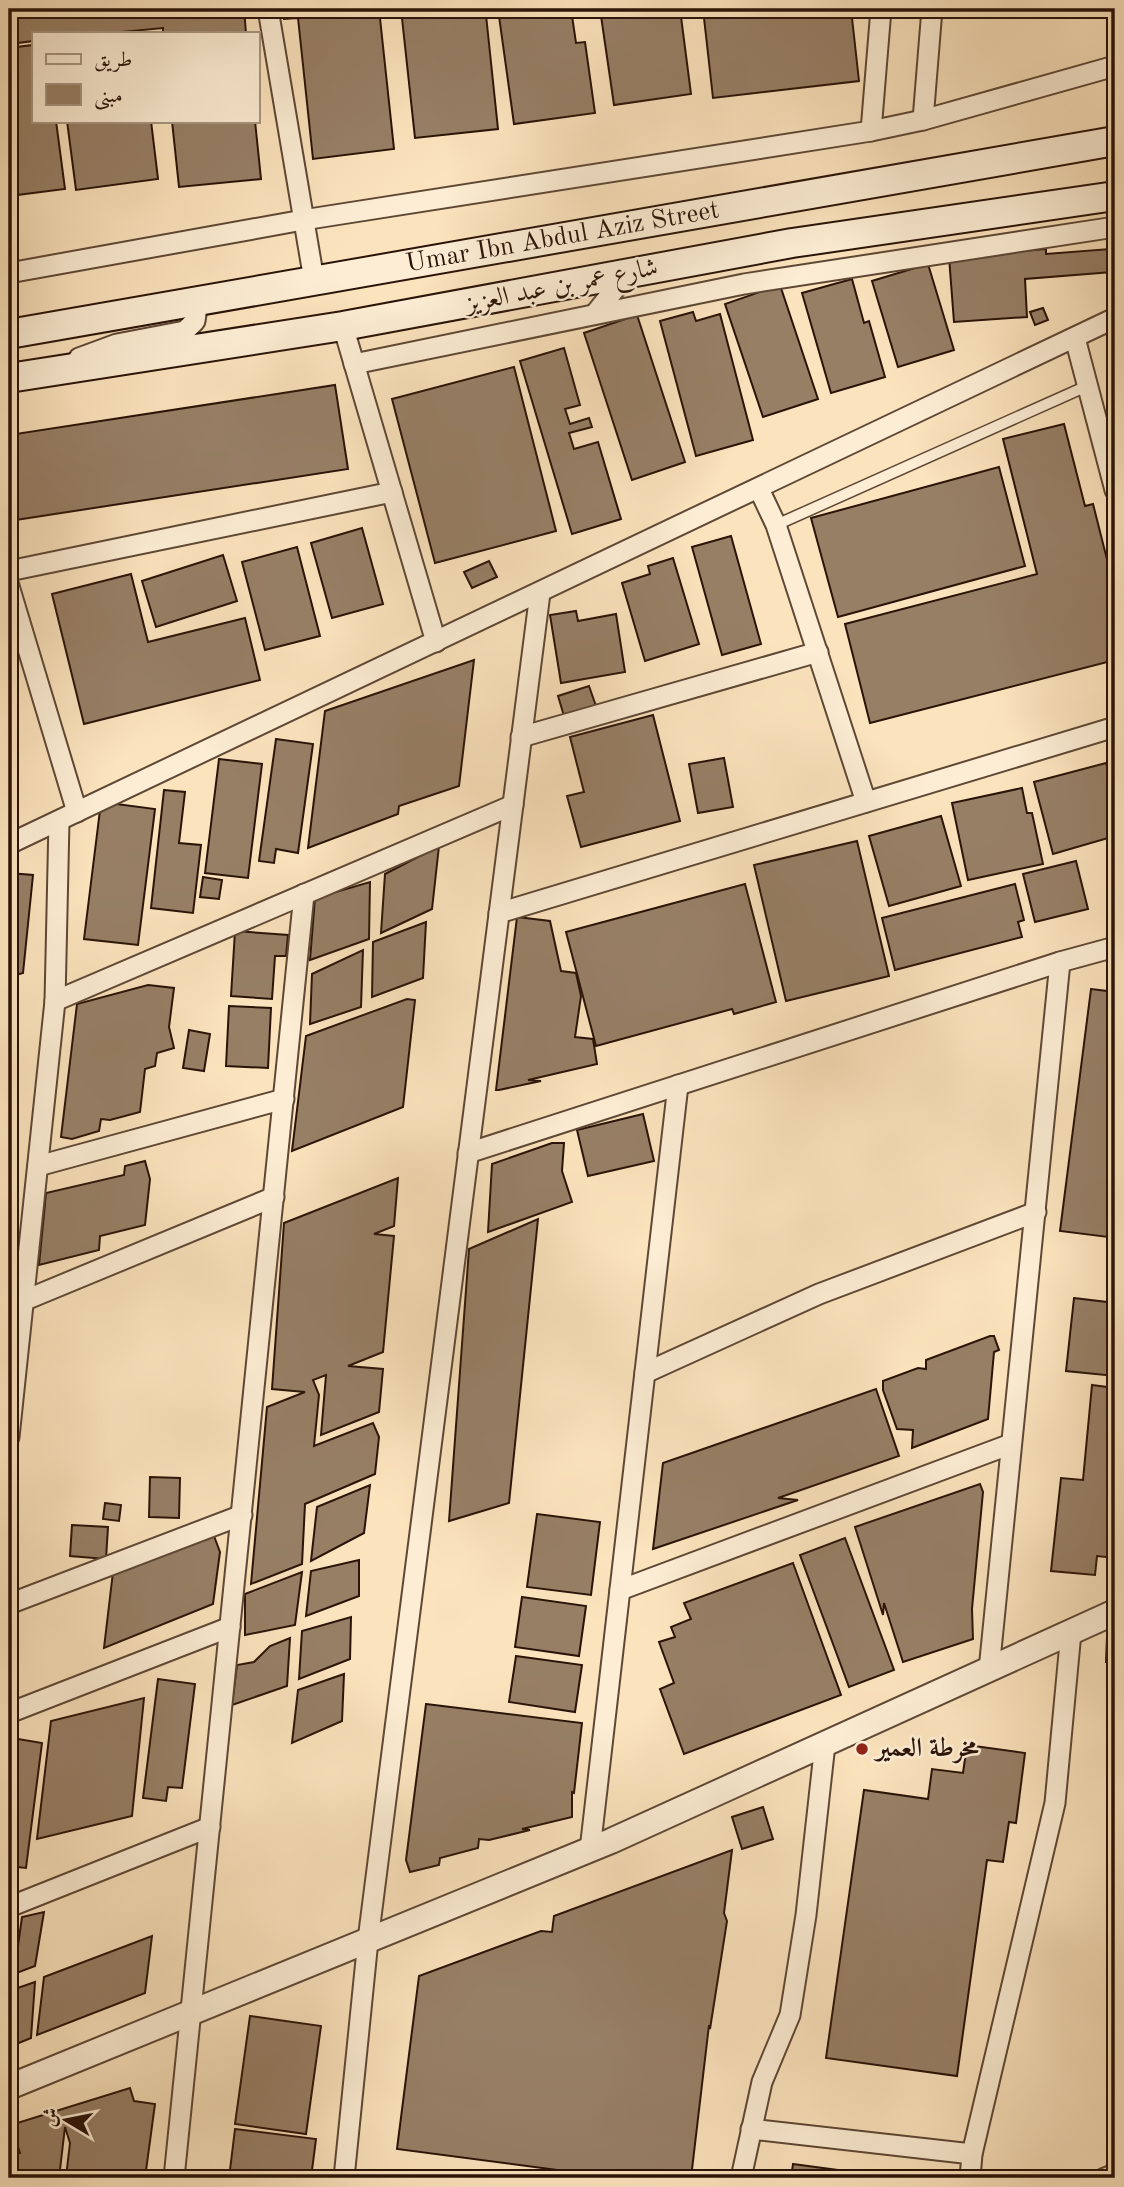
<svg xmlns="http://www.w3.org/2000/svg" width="1124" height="2187" viewBox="0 0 1124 2187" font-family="'Old Standard TT',Amiri,serif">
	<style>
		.building { fill: #977f66; stroke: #2a1308; stroke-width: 2 }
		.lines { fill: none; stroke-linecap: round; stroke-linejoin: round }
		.service-casing { stroke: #5e4735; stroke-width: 13 }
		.minor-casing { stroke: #5e4735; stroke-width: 23 }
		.tertiary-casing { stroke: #5e4735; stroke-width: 28 }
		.secondary-casing { stroke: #2a1308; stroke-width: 32 }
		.service { stroke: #fcedd4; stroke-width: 10 }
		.minor { stroke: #fcedd4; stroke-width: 19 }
		.tertiary { stroke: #fcedd4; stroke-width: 24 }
		.secondary { stroke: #fcedd4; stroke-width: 28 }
		.poi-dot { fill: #8f2418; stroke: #fcedd4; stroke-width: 2.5 }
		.labels { text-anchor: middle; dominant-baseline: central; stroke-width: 5; stroke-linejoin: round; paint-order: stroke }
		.street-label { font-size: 26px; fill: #2a1308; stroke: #fcedd4 }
		.poi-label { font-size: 26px; font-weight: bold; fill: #2a1308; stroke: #fcedd4; text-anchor: start }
	</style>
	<rect width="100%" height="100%" fill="#fbe3bd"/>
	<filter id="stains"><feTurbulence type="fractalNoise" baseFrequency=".00286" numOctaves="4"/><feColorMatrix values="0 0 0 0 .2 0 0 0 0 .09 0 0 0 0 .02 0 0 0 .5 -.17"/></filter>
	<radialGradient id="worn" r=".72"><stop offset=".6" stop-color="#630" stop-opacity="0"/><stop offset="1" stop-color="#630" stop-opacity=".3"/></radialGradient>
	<!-- building -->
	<g class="building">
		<polygon points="9,9 244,9 246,33 163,33 163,28 111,33 33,33 33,41 9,44"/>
		<polygon points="283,9 379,9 394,149 313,159 298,18 284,19"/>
		<polygon points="401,9 489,9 490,14 486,15 498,129 415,138"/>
		<polygon points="498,9 571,9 576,43 585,42 595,113 514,124"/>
		<polygon points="600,9 680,9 691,94 614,105"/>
		<polygon points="703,9 851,9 859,81 713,98"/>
		<polygon points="33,45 33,121 56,121 65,189 9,196 9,48"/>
		<polygon points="67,121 151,121 158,179 76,190"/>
		<polygon points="172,121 255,121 261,179 179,187"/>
		<polygon points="1046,249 1046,254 1110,249 1112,272 1025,279 1027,317 954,322 949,257"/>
		<polygon points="928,264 954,350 898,367 872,281"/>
		<polygon points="852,279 864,323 869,321 885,377 831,393 802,293"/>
		<polygon points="780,285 818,399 763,417 725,304"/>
		<polygon points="1043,308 1048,320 1035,325 1030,312"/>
		<polygon points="693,312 696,321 720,314 753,440 696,456 660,321"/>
		<polygon points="637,315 685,462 632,480 584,333"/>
		<polygon points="564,348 580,405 565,409 570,424 589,418 592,427 569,433 574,449 598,442 621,519 572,534 520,361"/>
		<polygon points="514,367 556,531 435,563 392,399"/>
		<polygon points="335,385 348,469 9,521 9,435"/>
		<polygon points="1064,424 1085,506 1093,504 1115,591 1115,660 870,723 845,624 1037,574 1003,439"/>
		<polygon points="999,467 1025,566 838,617 811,518"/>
		<polygon points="362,528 383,604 332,618 311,543"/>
		<polygon points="731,536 761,644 722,655 692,547"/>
		<polygon points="297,547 320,636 265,650 242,562"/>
		<polygon points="223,555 237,601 156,627 142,581"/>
		<polygon points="673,558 699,644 645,661 622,583 650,574 648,566"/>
		<polygon points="489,561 497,577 472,588 464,572"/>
		<polygon points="131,574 148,642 245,618 260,680 84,724 52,594"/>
		<polygon points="576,611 578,621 616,614 625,672 561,683 550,615"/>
		<polygon points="474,660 459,786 399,806 398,814 308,848 325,711"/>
		<polygon points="589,686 596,706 564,716 558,696"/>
		<polygon points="653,715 680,821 581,847 567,796 584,792 570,737"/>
		<polygon points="276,739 313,744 298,853 276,849 274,863 259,861"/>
		<polygon points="724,758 733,807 698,813 689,764"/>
		<polygon points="219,759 262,764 248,878 205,873"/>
		<polygon points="1106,763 1115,796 1115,836 1053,854 1034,782"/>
		<polygon points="1022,788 1027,813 1032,813 1043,864 968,880 952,803"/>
		<polygon points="164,790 185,792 179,843 201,845 193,913 151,908"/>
		<polygon points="101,802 155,809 138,945 84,939"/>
		<polygon points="941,816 961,886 889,906 869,836"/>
		<polygon points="857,841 889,976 786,1001 754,865"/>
		<polygon points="439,846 432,909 381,933 385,874"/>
		<polygon points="1076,861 1088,909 1035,922 1023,874"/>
		<polygon points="9,873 33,875 23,973 9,977 14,995 9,1042"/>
		<polygon points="203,877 222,880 219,899 200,897"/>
		<polygon points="370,882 369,939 310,960 315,898"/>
		<polygon points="745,884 776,1002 734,1014 732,1009 596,1046 566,932"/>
		<polygon points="1015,884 1024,920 1018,922 1022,937 895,970 882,918"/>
		<polygon points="517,917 550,921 561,971 576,973 581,996 575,1037 593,1039 597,1064 528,1080 541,1081 499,1090 496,1090"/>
		<polygon points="426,922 423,978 372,997 373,942"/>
		<polygon points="235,931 288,935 286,956 275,956 272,999 231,996"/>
		<polygon points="363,950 361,1007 310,1024 312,974"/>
		<polygon points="148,985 174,988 169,1027 174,1048 157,1053 155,1066 145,1069 140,1112 110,1120 101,1119 99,1131 72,1139 61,1137 77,1004"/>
		<polygon points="1091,989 1115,992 1115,1184 1108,1237 1060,1231"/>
		<polygon points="407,999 415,1000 403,1107 292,1151 306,1036"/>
		<polygon points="229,1006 271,1008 268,1068 226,1066"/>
		<polygon points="189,1030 210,1034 204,1071 183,1068"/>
		<polygon points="643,1114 654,1161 588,1176 577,1130"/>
		<polygon points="552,1143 564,1143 562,1171 572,1202 488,1232 492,1164"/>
		<polygon points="145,1161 150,1179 145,1225 100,1236 99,1250 39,1265 46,1193 124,1175 125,1166"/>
		<polygon points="398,1178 394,1226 374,1234 394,1236 383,1352 348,1366 383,1369 379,1412 321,1435 326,1375 313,1380 319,1395 314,1446 373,1423 379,1437 375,1474 305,1504 302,1564 251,1584 267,1407 305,1392 272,1389 284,1223"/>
		<polygon points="538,1219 509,1503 449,1521 469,1249"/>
		<polygon points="1074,1298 1115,1303 1115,1376 1066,1371"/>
		<polygon points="990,1336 994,1336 999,1350 994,1352 988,1419 912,1448 913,1430 897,1429 883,1390 883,1381 918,1368 926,1369 926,1360"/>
		<polygon points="1092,1385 1115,1388 1115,1558 1097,1556 1095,1575 1051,1571 1061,1478 1083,1480"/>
		<polygon points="876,1389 899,1456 778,1498 798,1500 653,1549 663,1463"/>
		<polygon points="150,1477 180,1478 179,1518 149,1517"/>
		<polygon points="980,1484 983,1492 972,1609 973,1639 903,1662 884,1603 883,1615 855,1527"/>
		<polygon points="370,1485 364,1533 311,1561 317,1507"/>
		<polygon points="105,1503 121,1505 119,1521 103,1519"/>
		<polygon points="537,1514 600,1522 591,1595 527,1587"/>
		<polygon points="72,1525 108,1527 106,1559 70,1556"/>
		<polygon points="214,1536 220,1552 213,1604 104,1648 113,1572"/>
		<polygon points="845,1538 894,1670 849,1687 800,1555"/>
		<polygon points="359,1560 359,1596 306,1616 311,1571"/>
		<polygon points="793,1563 841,1695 684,1754 660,1689 674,1683 659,1642 675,1637 671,1627 691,1619 684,1603"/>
		<polygon points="302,1572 295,1625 245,1635 245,1594"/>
		<polygon points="522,1597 586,1606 579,1656 515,1647"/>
		<polygon points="351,1617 350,1659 299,1679 302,1631"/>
		<polygon points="1107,1637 1115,1637 1115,1662 1106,1662"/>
		<polygon points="290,1638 287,1686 232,1705 237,1665 254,1662 270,1646"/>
		<polygon points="516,1656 582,1665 575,1712 509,1702"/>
		<polygon points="344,1674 342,1721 292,1743 298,1690"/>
		<polygon points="158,1679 195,1684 182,1788 168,1787 166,1801 143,1798"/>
		<polygon points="144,1698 132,1816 37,1839 51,1721"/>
		<polygon points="426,1704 582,1723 574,1793 572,1792 572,1817 522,1829 530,1830 489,1840 479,1839 478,1848 440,1858 439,1865 410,1872 406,1860"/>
		<polygon points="18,1739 42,1743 26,1868 9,1866 9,1740"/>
		<polygon points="967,1745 1025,1753 1016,1823 1009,1822 1003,1862 987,1860 957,2076 826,2058 864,1790 928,1799 932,1769 963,1773"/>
		<polygon points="763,1807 773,1839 742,1849 732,1817"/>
		<polygon points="732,1850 724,1913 727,1921 710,2029 709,2025 691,2178 618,2178 397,2149 419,1976 541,1931 552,1932 554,1916"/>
		<polygon points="44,1912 35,1966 14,1974 22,1917"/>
		<polygon points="152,1936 145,1993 37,2035 44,1977"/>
		<polygon points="35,1982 31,2038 9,2047 9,1991"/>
		<polygon points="250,2016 321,2026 306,2134 235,2124"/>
		<polygon points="130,2088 134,2101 155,2104 145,2178 66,2177 70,2143 65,2127 59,2178 9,2178 9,2157 20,2153 13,2132 14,2124"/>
		<polygon points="235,2129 316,2139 311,2178 229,2178"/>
		<polygon points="793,2164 898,2178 791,2178"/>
	</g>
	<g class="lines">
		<defs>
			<polyline id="service" points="776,525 1087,386"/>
			<g id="minor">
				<polyline points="268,9 314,280"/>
				<polyline points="923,120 932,9"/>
				<polyline points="871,131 881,9"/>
				<polyline points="9,273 303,220 871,131 923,120 1115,66"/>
				<polyline points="595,314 626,275"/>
				<polyline points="343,326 436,642"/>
				<polyline points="1075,338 1115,490"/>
				<polyline points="79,358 117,344 185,331 195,321 198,300"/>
				<polyline points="354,364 744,284 1115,227"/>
				<polyline points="759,489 776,525 866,802"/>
				<polyline points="9,571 392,492"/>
				<polyline points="9,586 77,812"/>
				<polyline points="521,737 818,652"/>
				<polyline points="9,844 1115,318"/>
				<polyline points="499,913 1115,727"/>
				<polyline points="55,1001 513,805"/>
				<polyline points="468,1153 1060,962 1115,947"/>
				<polyline points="38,1166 284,1099"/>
				<polyline points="23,1301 274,1197"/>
				<polyline points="645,1373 819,1294 1036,1212"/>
				<polyline points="9,1437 55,1001 59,821"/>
				<polyline points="620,1590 1011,1444"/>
				<polyline points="9,1604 242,1515"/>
				<polyline points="989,1670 1060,962"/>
				<polyline points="9,1713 230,1627"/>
				<polyline points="590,1850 678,1085"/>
				<polyline points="9,1907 210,1827"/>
				<polyline points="751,2129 972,2154"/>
				<polyline points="174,2178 304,894"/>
				<polyline points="344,2178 368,1940 540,593"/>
				<polyline points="741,2178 762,2082 790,2015 806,1915 825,1744"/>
				<polyline points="970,2178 972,2154 1055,1803 1071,1632"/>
				<polyline points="1105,2178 1115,2174"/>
			</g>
			<polyline id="tertiary" points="9,2087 611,1841 1115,1612"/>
			<g id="secondary">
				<path id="s1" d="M 9,334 L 1115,141"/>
				<polyline points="9,378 343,326 792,243 1115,196"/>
			</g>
		</defs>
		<!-- service casing -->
		<use href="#service" class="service-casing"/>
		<!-- minor casing -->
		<use href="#minor" class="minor-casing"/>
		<!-- tertiary casing -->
		<use href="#tertiary" class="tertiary-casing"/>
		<!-- secondary casing -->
		<use href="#secondary" class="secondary-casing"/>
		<!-- service -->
		<use href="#service" class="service"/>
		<!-- minor -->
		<use href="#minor" class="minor"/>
		<!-- tertiary -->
		<use href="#tertiary" class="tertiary"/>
		<!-- secondary -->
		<use href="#secondary" class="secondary"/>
	</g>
	<!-- markers -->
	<circle class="poi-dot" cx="862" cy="1749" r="7"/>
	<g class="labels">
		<!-- street labels -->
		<g class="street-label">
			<text stroke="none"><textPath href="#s1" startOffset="562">Umar Ibn Abdul Aziz Street</textPath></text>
			<text transform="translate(562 286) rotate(-11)">شارع عمر بن عبد العزيز</text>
		</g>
		<!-- poi labels -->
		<g class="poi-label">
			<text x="876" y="1749">مخرطة العمير</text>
		</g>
	</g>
	<!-- margin -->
	<rect width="1124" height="2187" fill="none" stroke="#fbe3bd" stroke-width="35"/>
	<rect x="10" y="10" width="1103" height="2166" fill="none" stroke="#2a1308" stroke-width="3.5"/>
	<rect x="18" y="18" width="1089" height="2152" fill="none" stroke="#2a1308" stroke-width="2"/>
	<!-- legend -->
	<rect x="32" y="32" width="228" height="91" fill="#fcedd4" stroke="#a89682" stroke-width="2"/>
	<rect x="46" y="54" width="35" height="10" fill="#fcedd4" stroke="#a89682" stroke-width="2"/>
	<text x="94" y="66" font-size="21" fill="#2a1308">طريق</text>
	<rect x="46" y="84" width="35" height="21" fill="#977f66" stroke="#a89682" stroke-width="2"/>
	<text x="94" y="102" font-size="21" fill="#2a1308">مبنى</text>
	<!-- north arrow -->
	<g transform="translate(66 2120) rotate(280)" stroke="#fcedd4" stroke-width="5" paint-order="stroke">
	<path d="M0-5L12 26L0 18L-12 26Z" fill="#2a1308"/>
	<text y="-10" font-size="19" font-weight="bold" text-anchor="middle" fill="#2a1308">ش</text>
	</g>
	<rect width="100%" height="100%" filter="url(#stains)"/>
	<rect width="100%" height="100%" fill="url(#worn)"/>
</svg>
